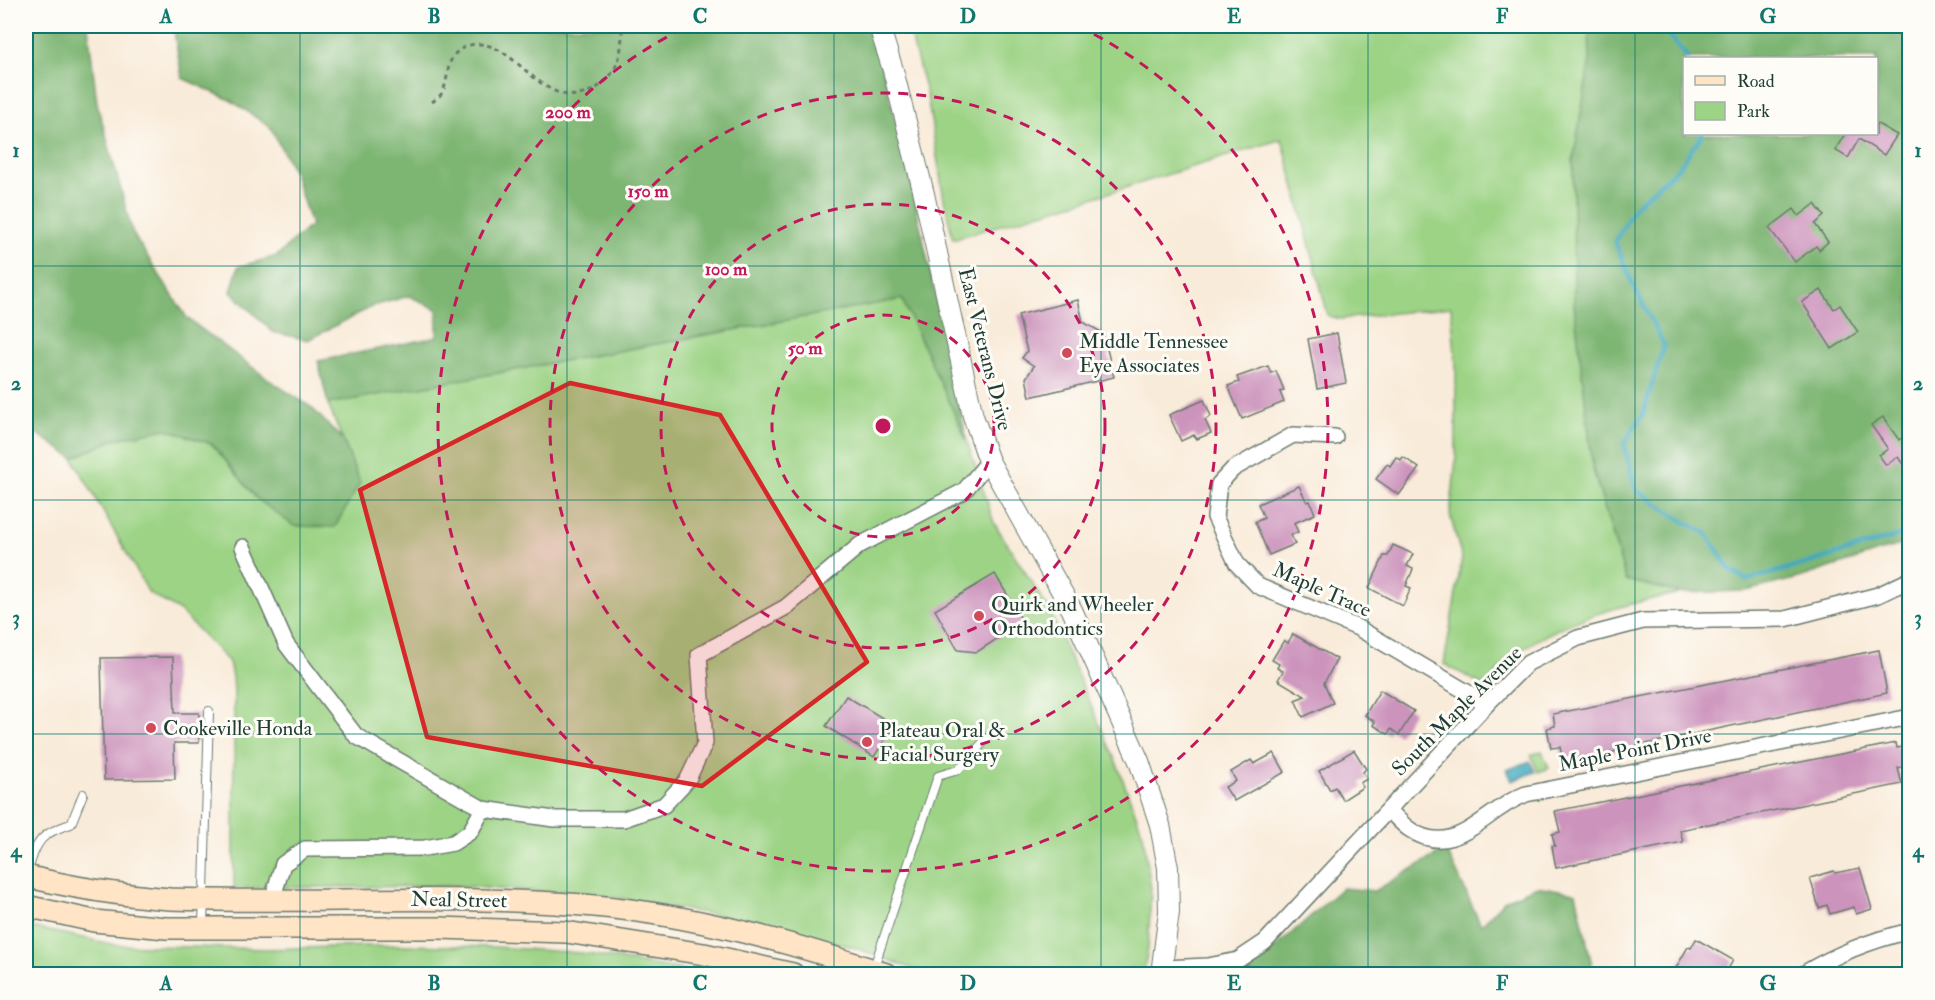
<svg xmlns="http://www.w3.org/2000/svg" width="1935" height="1000" viewBox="0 0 1935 1000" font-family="'IM FELL Double Pica',serif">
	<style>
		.green { fill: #9cd385; stroke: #5e885c; stroke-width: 1.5 }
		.forest { fill: #7db572; stroke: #4e7953; stroke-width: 1.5; fill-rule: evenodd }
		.water { fill: #40a9c0; stroke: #30737a; stroke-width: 1.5 }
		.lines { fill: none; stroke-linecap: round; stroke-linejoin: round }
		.stream { stroke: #40a9c0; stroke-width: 4.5 }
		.building { fill: #cc93bc }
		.service-casing { stroke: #6b7a6e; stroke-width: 10 }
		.minor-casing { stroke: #6b7a6e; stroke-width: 18 }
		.tertiary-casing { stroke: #6b7a6e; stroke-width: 22 }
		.secondary-casing { stroke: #6b7a6e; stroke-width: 24 }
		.path { stroke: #6b7a6e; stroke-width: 3; stroke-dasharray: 4.5 4.5; stroke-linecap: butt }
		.service { stroke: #fff; stroke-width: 8 }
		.minor { stroke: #fff; stroke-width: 15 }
		.tertiary { stroke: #fff; stroke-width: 20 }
		.secondary { stroke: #ffe4c6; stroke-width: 21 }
		.marked { fill: #d62828; fill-opacity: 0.2; stroke: #d62828; stroke-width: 4.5; stroke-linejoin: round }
		.grid { fill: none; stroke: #0f766e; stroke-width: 1.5; stroke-opacity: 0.55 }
		.ring { fill: none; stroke: #c2185b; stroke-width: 3; stroke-dasharray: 10 8 }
		.poi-dot { fill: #d1495b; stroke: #fdfcf7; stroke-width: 2 }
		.labels { text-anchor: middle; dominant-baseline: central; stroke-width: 6; stroke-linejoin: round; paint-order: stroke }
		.poi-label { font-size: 21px; fill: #1f3d34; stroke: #fdfcf7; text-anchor: start }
		.street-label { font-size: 21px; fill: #1f3d34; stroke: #fdfcf7 }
		.centre { fill: #c2185b; stroke: #fdfcf7; stroke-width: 3 }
		.ring-label { font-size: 18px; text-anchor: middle; font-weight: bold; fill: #c2185b; stroke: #fdfcf7; stroke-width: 6; stroke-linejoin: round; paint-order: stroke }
		.neatline { fill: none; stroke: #0f766e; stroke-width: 2 }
		.grid-label { font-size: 20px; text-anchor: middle; font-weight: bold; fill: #0f766e }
	</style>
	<rect width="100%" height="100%" fill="#fdfcf7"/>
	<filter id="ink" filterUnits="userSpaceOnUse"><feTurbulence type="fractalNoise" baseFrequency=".0167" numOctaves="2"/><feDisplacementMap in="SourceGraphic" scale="12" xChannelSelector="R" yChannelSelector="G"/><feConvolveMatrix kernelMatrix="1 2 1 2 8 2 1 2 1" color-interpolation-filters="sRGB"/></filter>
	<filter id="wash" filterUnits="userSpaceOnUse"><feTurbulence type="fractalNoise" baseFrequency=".008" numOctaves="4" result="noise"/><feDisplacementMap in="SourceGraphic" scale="24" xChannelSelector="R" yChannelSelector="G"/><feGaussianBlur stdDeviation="1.35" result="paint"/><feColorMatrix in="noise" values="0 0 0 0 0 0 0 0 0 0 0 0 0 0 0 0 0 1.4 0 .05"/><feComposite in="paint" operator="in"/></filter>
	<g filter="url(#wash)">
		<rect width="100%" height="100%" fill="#f9ebd9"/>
		<!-- green -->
		<g class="green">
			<path d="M 908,26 L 1589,26 L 1590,60 L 1573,162 L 1574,303 L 1593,469 L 1626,580 L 1681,593 C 1625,604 1564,619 1517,653 C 1505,662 1495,675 1485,686 L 1444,664 L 1462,558 L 1450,515 L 1456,459 L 1456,367 L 1451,307 L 1340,319 L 1328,316 L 1282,139 L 1092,198 L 953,239 L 944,199 L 927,96 Z"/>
			<polygon points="902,299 967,441 994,523 1048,608 1117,764 1143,834 1151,889 1148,949 1143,974 927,974 853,947 711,914 611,897 460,886 234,888 234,687 229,662 180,611 149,593 73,458 115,439 166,429 212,444 256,498 360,483 328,404"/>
			<polygon points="1542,751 1549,768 1538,772 1531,755"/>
			<polygon points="26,926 116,945 267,949 402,945 494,947 581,953 707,974 26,974"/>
		</g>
		<!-- forest -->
		<g class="forest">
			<polygon points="26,26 88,26 97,103 133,234 187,318 272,382 311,407 343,440 360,483 335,527 294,526 256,498 212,444 166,429 115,439 73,458 26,426"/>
			<polygon points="173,26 870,26 902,142 967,441 902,299 328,404 318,361 437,337 437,309 409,296 373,306 308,340 273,332 231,292 238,267 277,256 311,225 294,173 270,127 230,100 182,78"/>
			<path d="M 1589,26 L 1909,26 L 1909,542 L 1799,578 L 1746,591 L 1681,593 L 1626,580 L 1593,469 L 1574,303 L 1573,162 L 1590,60 ZM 1684,58 L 1876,58 L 1876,134 L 1684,134 Z"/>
			<polygon points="1446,849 1481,925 1505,900 1537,886 1576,893 1594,974 1246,974 1342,888 1375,891"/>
		</g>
		<!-- water -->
		<polygon class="water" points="1530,761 1535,772 1512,781 1507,770"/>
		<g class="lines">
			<!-- stream -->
			<g class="stream">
				<polyline points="1666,32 1688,58"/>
				<polyline points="1703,134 1678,168 1635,206 1615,242 1635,289 1664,345 1643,414 1624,444 1636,490 1685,522 1706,533 1730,570 1747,580 1805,564 1910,532"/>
			</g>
		</g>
		<g id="blocks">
			<!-- building -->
			<g class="building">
				<polygon points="1876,123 1897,135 1884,155 1859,139 1848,158 1835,150 1845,134 1876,134"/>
				<polygon points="1815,204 1824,216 1815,224 1828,242 1819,250 1816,246 1795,262 1769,228 1794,209 1799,216"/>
				<polygon points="1821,290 1834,309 1840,305 1858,332 1832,349 1802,302"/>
				<polygon points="1078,300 1083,322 1103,333 1114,377 1030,397 1026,378 1034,366 1022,358 1027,351 1018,315"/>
				<polygon points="1337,333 1346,383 1317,389 1308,339"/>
				<polygon points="1268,366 1271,373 1276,371 1284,390 1280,392 1284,402 1242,419 1228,386 1239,382 1237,377"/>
				<polygon points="1204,400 1211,416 1205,420 1211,433 1197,439 1194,435 1181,441 1169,415"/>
				<polygon points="1883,417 1899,440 1903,437 1910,446 1910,475 1898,457 1886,465 1879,455 1888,449 1871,425"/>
				<polygon points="1396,457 1401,460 1403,457 1419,468 1399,495 1376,479 1387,464 1390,466"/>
				<polygon points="1299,486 1307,502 1310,501 1315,514 1294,523 1298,532 1291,535 1295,544 1269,555 1255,522 1264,518 1258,504"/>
				<polygon points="1393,545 1413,554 1407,566 1413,569 1406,586 1411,588 1403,606 1369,588 1384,556 1388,556"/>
				<polygon points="995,574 1023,622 977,652 958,650 935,610"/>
				<polygon points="1293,634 1337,659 1324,683 1333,703 1303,717 1295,700 1305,696 1278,680 1283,671 1277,668 1279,664 1272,660 1284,640 1288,643"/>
				<polygon points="1879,650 1887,693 1646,744 1584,759 1584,757 1563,762 1560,747 1551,748 1547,728 1555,726 1553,714"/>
				<polygon points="173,657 175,713 199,713 199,743 174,743 175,779 104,780 101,658"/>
				<polygon points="1380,690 1414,711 1399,735 1391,729 1388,734 1373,725 1375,722 1365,715"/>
				<polygon points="846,696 894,725 874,757 826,726"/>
				<polygon points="1896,743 1897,748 1903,747 1907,766 1898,768 1902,784 1680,830 1683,842 1556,868 1552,846 1555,846 1552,834 1560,832 1555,811"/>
				<polygon points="1354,750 1366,769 1363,772 1367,779 1360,783 1363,787 1343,800 1335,787 1330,790 1319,771"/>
				<polygon points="1274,753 1285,772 1234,801 1225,787 1236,781 1231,772 1251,760 1254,764"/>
				<polygon points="1860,868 1872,909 1856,914 1854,907 1830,914 1827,905 1819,908 1810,878 1834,871 1835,873"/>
				<polygon points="1696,939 1733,960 1725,975 1672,975 1688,947 1691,948"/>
			</g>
		</g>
	</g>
	<g filter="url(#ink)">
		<use href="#blocks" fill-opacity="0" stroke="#6b7a6e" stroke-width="1.5"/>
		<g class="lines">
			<defs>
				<g id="service">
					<path d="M 27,873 C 37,842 38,834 71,824 L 83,794"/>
					<polyline points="203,927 209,711"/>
					<polyline points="873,970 938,776 958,770 997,727"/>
				</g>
				<g id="minor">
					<polyline points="1335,437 1293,435 1233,469 1219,484 1215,517 1237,564 1258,586 1358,628 1487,704"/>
					<polyline points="243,547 286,644 356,736 483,809"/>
					<path d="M 1389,810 C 1395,816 1402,824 1409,829 C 1447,856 1475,824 1505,805 C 1512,800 1519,797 1526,794 L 1910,717"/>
					<polyline points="272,900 283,864 305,849 425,848 453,843 470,832 483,809 554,819 624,819 664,805 688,779 705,743 699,655 786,607 860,545 964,491 989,461"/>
					<polyline points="1164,968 1208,966 1238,960 1265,942 1487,704 1528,663 1578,638 1643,621 1785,619 1878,595 1910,580"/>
					<path d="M 1803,974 C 1836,954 1872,940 1910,931"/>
				</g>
				<polyline id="tertiary" points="879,26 893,70 924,194 973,416 989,461 1072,610 1139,761 1160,825 1168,868 1169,912 1161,974"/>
				<g id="secondary">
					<path d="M 26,876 C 73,888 120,895 170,899 C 312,904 454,893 595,906 C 694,915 793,943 886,974"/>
					<polyline points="26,906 94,921 166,928 439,928 566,932 704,954 793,974"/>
				</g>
			</defs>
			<!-- service casing -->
			<use href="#service" class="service-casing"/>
			<!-- minor casing -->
			<use href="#minor" class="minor-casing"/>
			<!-- tertiary casing -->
			<use href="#tertiary" class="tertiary-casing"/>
			<!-- secondary casing -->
			<use href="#secondary" class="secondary-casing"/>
			<!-- path -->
			<path class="path" d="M 432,102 C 435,100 440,96 442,93 C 451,76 443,55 467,46 C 515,29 545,128 602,84 C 621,68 622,48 622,26"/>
			<!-- service -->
			<use href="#service" class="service"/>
			<!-- minor -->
			<use href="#minor" class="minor"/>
			<!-- tertiary -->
			<use href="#tertiary" class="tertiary"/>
			<!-- secondary -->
			<use href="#secondary" class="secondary"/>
		</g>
	</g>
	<!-- marked area -->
	<path class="marked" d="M 570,383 L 720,415 L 867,662 L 702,786 L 427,737 L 360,490 Z"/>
	<!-- grid -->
	<path class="grid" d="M 300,26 L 300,974M 567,26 L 567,974M 834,26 L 834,974M 1101,26 L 1101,974M 1368,26 L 1368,974M 1635,26 L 1635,974M 26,266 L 1910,266M 26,500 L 1910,500M 26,734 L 1910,734"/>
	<!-- distance rings -->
	<g class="ring">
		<circle cx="883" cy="426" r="111"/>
		<circle cx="883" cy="426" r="222"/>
		<circle cx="883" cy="426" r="333"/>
		<path d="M1078 26A445 445 0 1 1 688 26"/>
	</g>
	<!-- markers -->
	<g class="poi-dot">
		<circle cx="1067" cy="353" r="6"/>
		<circle cx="979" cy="616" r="6"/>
		<circle cx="151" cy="728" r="6"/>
		<circle cx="867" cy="742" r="6"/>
	</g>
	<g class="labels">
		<!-- poi labels -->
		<g class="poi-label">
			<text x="1079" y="341">Middle Tennessee<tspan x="1079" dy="24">Eye Associates</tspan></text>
			<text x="991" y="604">Quirk and Wheeler<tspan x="991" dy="24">Orthodontics</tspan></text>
			<text x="163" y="728">Cookeville Honda</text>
			<text x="879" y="730">Plateau Oral &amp;<tspan x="879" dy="24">Facial Surgery</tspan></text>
		</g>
		<!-- street labels -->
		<g class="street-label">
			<text transform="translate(985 349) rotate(76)">East Veterans Drive</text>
			<text transform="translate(1322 590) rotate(24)">Maple Trace</text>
			<text transform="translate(1457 711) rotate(-45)">South Maple Avenue</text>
			<text transform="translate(1635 750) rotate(-11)">Maple Point Drive</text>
			<text transform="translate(459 900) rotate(1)">Neal Street</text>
		</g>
	</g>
	<circle cx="883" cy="426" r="9" class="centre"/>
	<g class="ring-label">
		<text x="568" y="118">200 m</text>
		<text x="648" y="197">150 m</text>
		<text x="726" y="275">100 m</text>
		<text x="805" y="354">50 m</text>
	</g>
	<!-- margin -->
	<rect width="1935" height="1000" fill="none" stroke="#fdfcf7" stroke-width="66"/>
	<!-- legend -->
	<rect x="1683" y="57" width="195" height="78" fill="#fdfcf7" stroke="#a4b0a9" stroke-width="1.5"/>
	<rect x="1695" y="76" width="30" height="9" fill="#ffe4c6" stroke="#a4b0a9" stroke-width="1.5"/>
	<text x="1737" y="87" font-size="18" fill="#1f3d34">Road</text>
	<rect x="1695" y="102" width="30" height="18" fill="#9cd385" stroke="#a4b0a9" stroke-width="1.5"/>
	<text x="1737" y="117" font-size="18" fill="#1f3d34">Park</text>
	<rect x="33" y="33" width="1869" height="934" class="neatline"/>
	<g class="grid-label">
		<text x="166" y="23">A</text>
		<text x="434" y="23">B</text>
		<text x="700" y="23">C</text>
		<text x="968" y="23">D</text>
		<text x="1234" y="23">E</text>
		<text x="1502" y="23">F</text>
		<text x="1768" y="23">G</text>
		<text x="16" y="157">1</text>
		<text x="1918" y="157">1</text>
		<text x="16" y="390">2</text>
		<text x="1918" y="390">2</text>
		<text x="16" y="624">3</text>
		<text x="1918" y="624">3</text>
		<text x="16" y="857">4</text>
		<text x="1918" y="857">4</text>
		<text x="166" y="990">A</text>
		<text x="434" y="990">B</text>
		<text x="700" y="990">C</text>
		<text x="968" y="990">D</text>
		<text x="1234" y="990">E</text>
		<text x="1502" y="990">F</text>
		<text x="1768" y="990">G</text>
	</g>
</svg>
